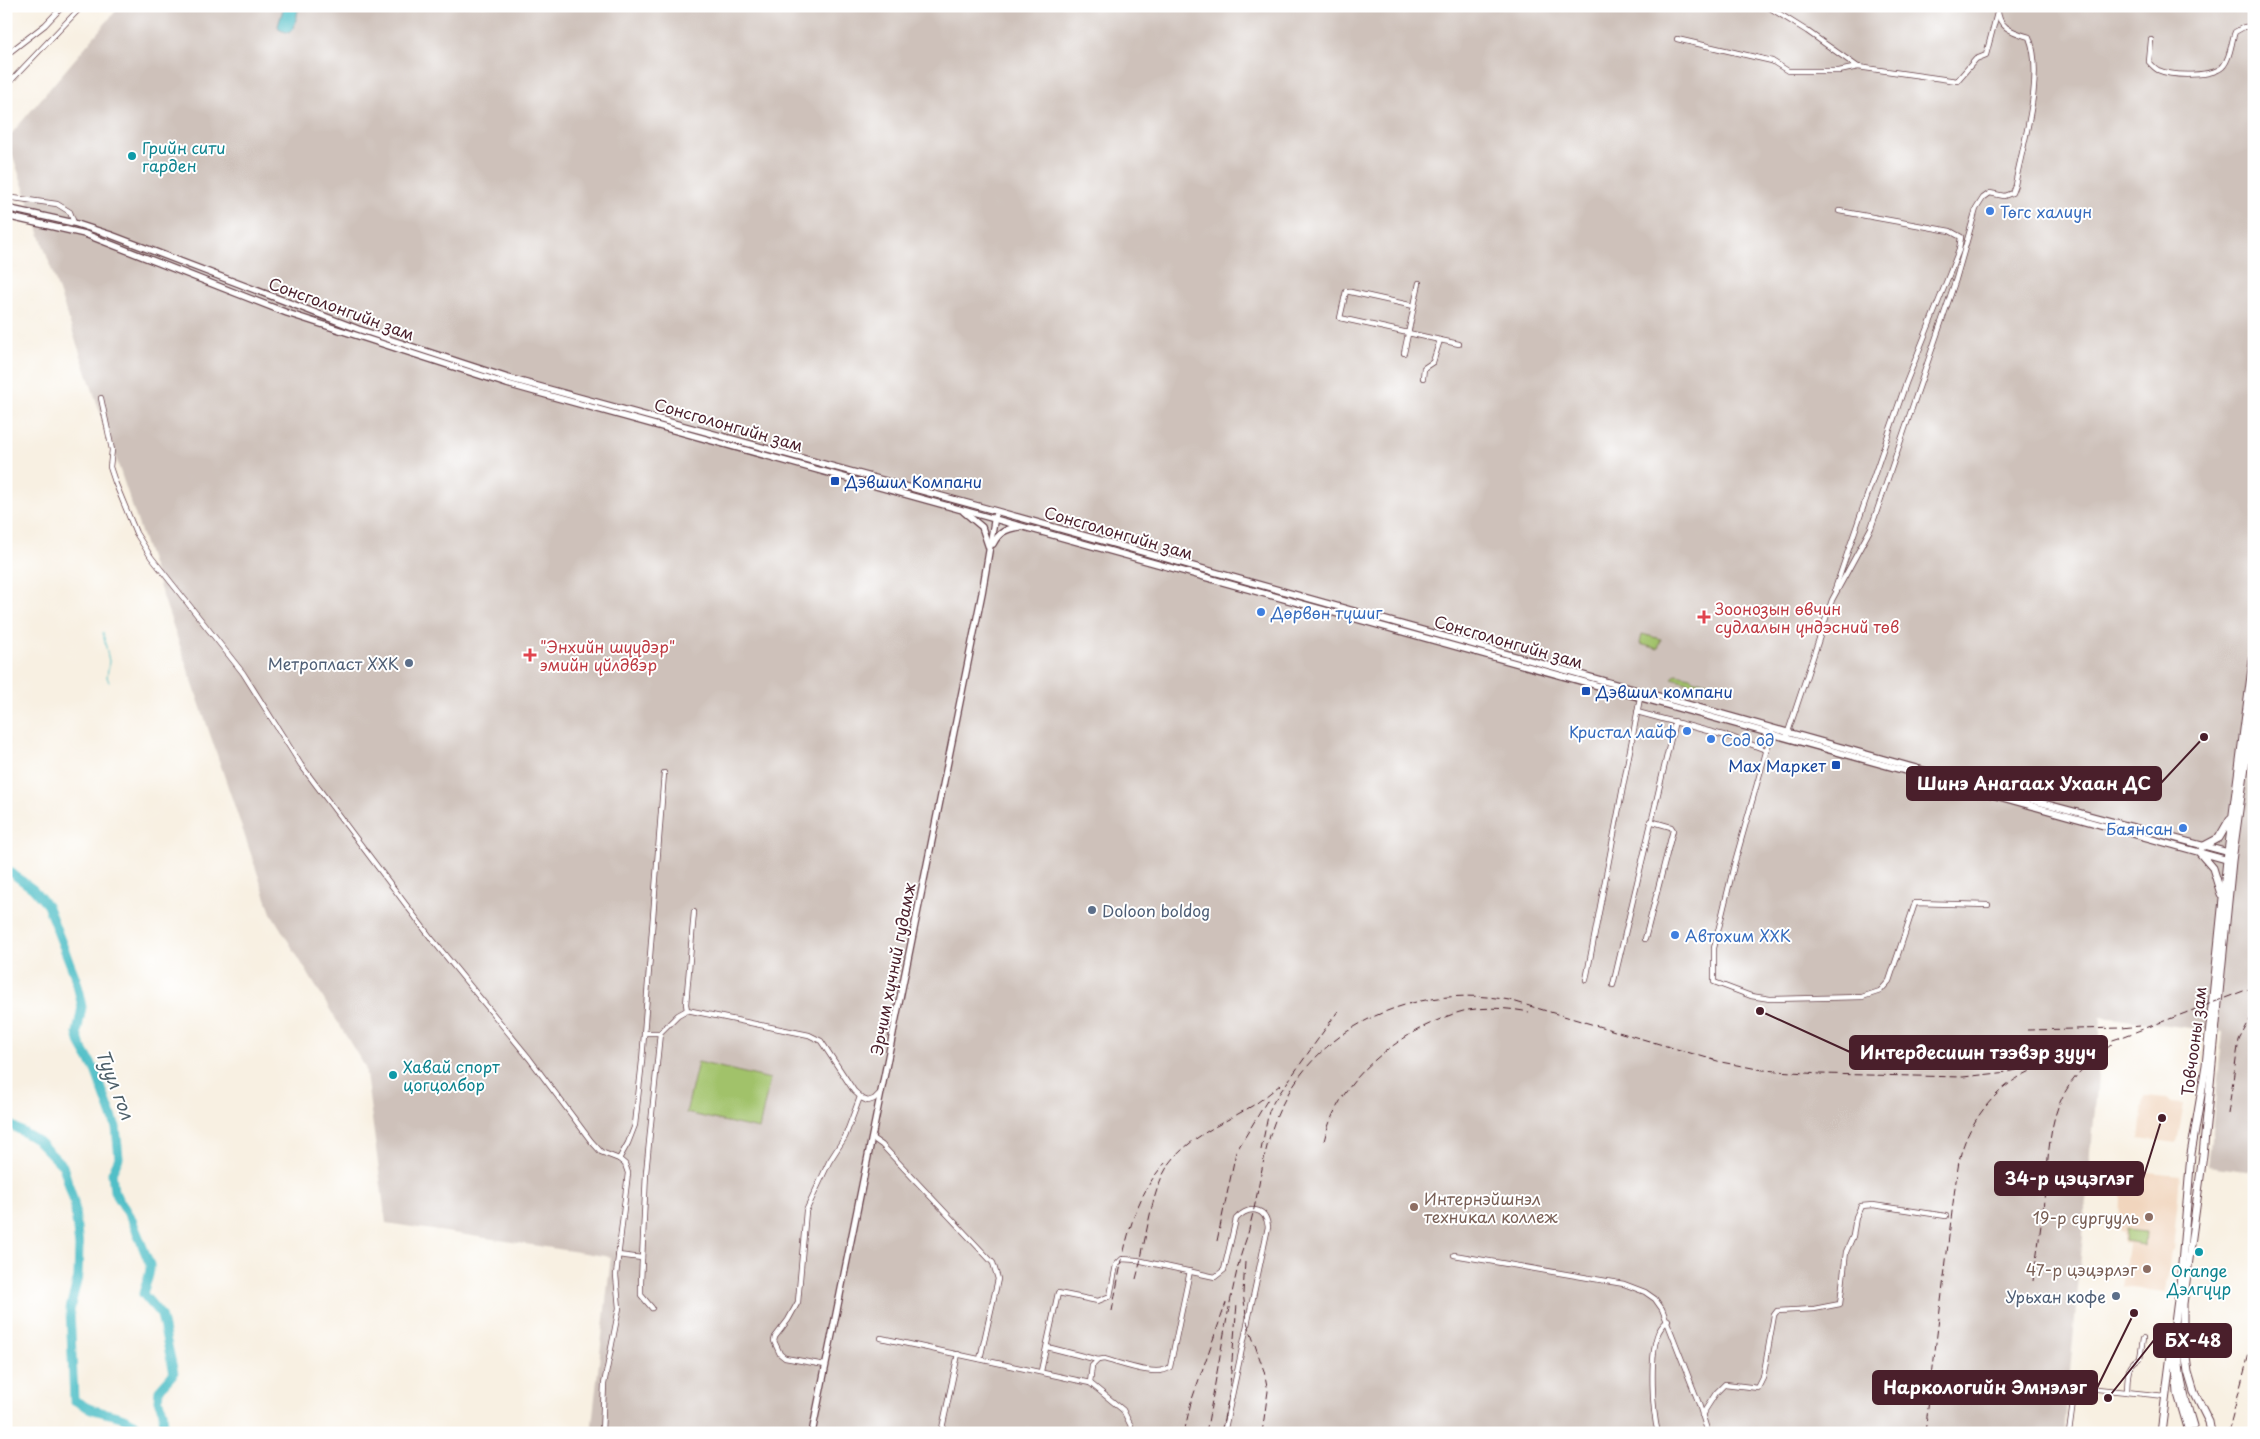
<svg xmlns="http://www.w3.org/2000/svg" width="2260" height="1439" viewBox="0 0 2260 1439" font-family="'Playpen Sans',sans-serif">
	<style>
		.built { fill: #f1d5bd }
		.industrial { fill: #cec1ba }
		.green { fill: #a1c26b; stroke: #76704b }
		.water { fill: #51bfc7; stroke: #4e6f79 }
		.lines { fill: none; stroke-linecap: round; stroke-linejoin: round }
		.stream { stroke: #51bfc7; stroke-width: 1 }
		.river { stroke: #51bfc7; stroke-width: 9 }
		.minor-casing { stroke: #643e46; stroke-width: 6 }
		.major-casing { stroke: #643e46; stroke-width: 8 }
		.highway-casing { stroke: #643e46; stroke-width: 9 }
		.minor { stroke: #fff; stroke-width: 4.5 }
		.major { stroke: #fff; stroke-width: 5.5 }
		.highway { stroke: #fff; stroke-width: 7 }
		.rail { stroke: #4a1f2b; stroke-width: 1; stroke-dasharray: 8 4; stroke-linecap: butt }
		.culture-dot { fill: #0f9aa8; stroke: #fff; stroke-width: 2 }
		.shop-dot { fill: #3f7fe0; stroke: #fff; stroke-width: 2 }
		.transit-dot { fill: #1a4fb4; stroke: #fff; stroke-width: 2 }
		.health-dot { fill: #e0444e; stroke: #fff; stroke-width: 2 }
		.service-dot { fill: #5c6f8a; stroke: #fff; stroke-width: 2 }
		.education-dot { fill: #8d6e63; stroke: #fff; stroke-width: 2 }
		.labels { text-anchor: middle; dominant-baseline: central; stroke-width: 4; stroke-linejoin: round; paint-order: stroke }
		.culture-label { font-size: 16px; fill: #0d838f; stroke: #fff; text-anchor: start }
		.shop-label { font-size: 16px; fill: #366cbe; stroke: #fff; text-anchor: start }
		.street-label { font-size: 16px; fill: #4a1f2b; stroke: #fff }
		.transit-label { font-size: 16px; fill: #164399; stroke: #fff; text-anchor: start }
		.health-label { font-size: 16px; fill: #be3a42; stroke: #fff; text-anchor: start }
		.service-label { font-size: 16px; fill: #4e5e75; stroke: #fff; text-anchor: end }
		.education-label { font-size: 16px; fill: #785e54; stroke: #fff; text-anchor: end }
		.water-label { font-size: 18px; font-style: italic; fill: #4d5f69; stroke: #fff }
		.leader { fill: none; stroke: #4a1f2b; stroke-width: 2 }
		.callout-dot { fill: #4a1f2b; stroke: #fff; stroke-width: 2 }
		.callout { fill: #4a1f2b; stroke: #4a1f2b; stroke-width: 2 }
		.callout-label { font-size: 18px; text-anchor: middle; font-weight: bold; fill: #fff }
	</style>
	<rect width="100%" height="100%" fill="#fff"/>
	<filter id="ink" filterUnits="userSpaceOnUse"><feTurbulence type="fractalNoise" baseFrequency=".02" numOctaves="2"/><feDisplacementMap in="SourceGraphic" scale="10" xChannelSelector="R" yChannelSelector="G"/><feConvolveMatrix kernelMatrix="1 2 1 2 8 2 1 2 1" color-interpolation-filters="sRGB"/></filter>
	<filter id="wash" filterUnits="userSpaceOnUse"><feTurbulence type="fractalNoise" baseFrequency=".0096" numOctaves="4" result="noise"/><feDisplacementMap in="SourceGraphic" scale="20" xChannelSelector="R" yChannelSelector="G"/><feGaussianBlur stdDeviation="1.12" result="paint"/><feColorMatrix in="noise" values="0 0 0 0 0 0 0 0 0 0 0 0 0 0 0 0 0 1.4 0 .05"/><feComposite in="paint" operator="in"/></filter>
	<g filter="url(#wash)">
		<rect width="100%" height="100%" fill="#f8f0e2"/>
		<!-- built -->
		<g class="built">
			<polygon points="2144,1097 2167,1099 2172,1103 2184,1104 2177,1143 2139,1138"/>
			<polygon points="2114,1169 2180,1175 2173,1251 2171,1251 2166,1292 2122,1287 2128,1245 2123,1244 2123,1233 2120,1232 2121,1194 2113,1193"/>
		</g>
		<!-- industrial -->
		<polygon class="industrial" points="120,6 2254,6 2254,1172 2208,1166 2223,1032 2101,1017 2097,1089 2064,1433 591,1433 611,1257 386,1223 365,1067 271,913 7,139"/>
		<!-- green -->
		<g class="green">
			<polygon points="1642,634 1661,639 1658,649 1640,644"/>
			<polygon points="1676,674 1690,677 1694,681 1699,680 1716,685 1717,690 1672,678"/>
			<polygon points="698,1062 770,1079 759,1129 686,1113"/>
			<polygon points="2126,1230 2146,1232 2145,1245 2125,1242"/>
		</g>
		<!-- water -->
		<polygon class="water" points="284,6 299,6 294,28 289,33 280,30 278,26"/>
		<g class="lines">
			<!-- stream -->
			<polyline class="stream" points="103,633 109,661 107,677 109,682"/>
			<!-- river -->
			<g class="river">
				<path d="M 6,869 L 33,889 L 47,905 L 76,979 L 82,1007 L 77,1033 L 80,1044 L 95,1070 L 116,1127 L 119,1158 L 112,1173 L 114,1191 L 132,1220 L 150,1265 C 151,1275 145,1284 143,1294 L 161,1315 L 174,1373 L 159,1390 L 158,1400 L 163,1411 L 164,1433"/>
				<path d="M 6,1122 L 38,1141 L 63,1166 L 74,1202 L 79,1247 L 78,1277 L 70,1309 L 74,1400 C 80,1403 85,1407 91,1409 C 115,1417 126,1413 144,1433"/>
			</g>
		</g>
	</g>
	<g filter="url(#ink)">
		<g class="lines">
			<defs>
				<g id="minor">
					<polyline points="1767,6 1807,31 1858,67 1957,81 1976,59 1986,55 1997,13"/>
					<polyline points="1677,39 1772,61 1788,71 1839,71 1858,67"/>
					<path d="M 2151,40 L 2149,62 C 2151,64 2154,68 2158,70 C 2171,76 2215,78 2224,65 C 2231,56 2231,42 2235,32 L 2244,27 L 2254,26"/>
					<polyline points="6,55 45,25 63,6"/>
					<polyline points="6,86 82,6"/>
					<polyline points="6,197 57,204 70,212 74,223"/>
					<polyline points="1414,306 1419,283"/>
					<polyline points="1404,353 1414,306 1346,291 1340,318 1440,340"/>
					<polyline points="1423,378 1424,368 1433,362 1440,340 1459,344"/>
					<polyline points="101,398 112,450 110,467 115,482 136,533 151,557 243,673 301,765 431,938 529,1058 591,1141 601,1152 619,1159"/>
					<polyline points="1835,589 1906,383 1959,250 1961,237 1950,231 1839,211"/>
					<polyline points="1637,712 1734,738 1766,750"/>
					<polyline points="1772,731 1734,865 1714,948 1714,982 1751,996 1770,999 1862,997 1880,991 1889,981 1915,903 1988,905"/>
					<path d="M 1787,735 L 1832,600 L 1871,528 L 1956,279 L 1976,209 L 1983,198 L 1990,193 L 2004,196 L 2012,193 L 2015,185 C 2023,143 2045,76 2029,37 C 2012,32 1996,27 1998,6"/>
					<polyline points="1645,939 1673,830 1671,827 1650,821"/>
					<polyline points="1586,980 1640,698"/>
					<polyline points="1613,985 1675,721"/>
					<polyline points="687,1010 686,1004 694,912"/>
					<polyline points="644,1033 660,1033 678,1015 687,1010 809,1035 821,1041 854,1091 863,1099 868,1101 874,1099 881,1092"/>
					<polyline points="872,1138 882,1145 993,1263 998,1279 980,1359"/>
					<polyline points="618,1255 642,1258"/>
					<polyline points="1454,1255 1624,1284 1645,1292 1655,1299 1662,1309 1698,1401 1708,1433"/>
					<polyline points="652,1308 641,1295 641,1282 646,1173 660,1033"/>
					<polyline points="881,1338 1090,1383 1123,1410 1131,1426 1129,1433"/>
					<polyline points="1047,1347 1098,1360"/>
					<polyline points="825,1365 785,1358 780,1354 774,1341 775,1337 788,1320 798,1302 806,1211 829,1162 845,1137 860,1097"/>
					<path d="M 1041,1371 L 1058,1293 L 1098,1301 L 1110,1296 L 1116,1265 L 1122,1259 L 1137,1260 L 1215,1277 L 1224,1270 L 1236,1219 C 1248,1206 1266,1206 1268,1227 L 1224,1433"/>
					<path d="M 1090,1383 L 1092,1366 L 1098,1360 L 1104,1359 C 1120,1363 1158,1378 1170,1367 L 1190,1271"/>
					<path d="M 2127,1391 C 2128,1377 2126,1364 2140,1358 L 2143,1339"/>
					<polyline points="1702,1415 1716,1393 1725,1384 1758,1388 1763,1378 1774,1315 1777,1311 1814,1309 1840,1304 1846,1252 1853,1236 1856,1217 1861,1206 1873,1205 1946,1216"/>
					<polyline points="602,1433 604,1384 619,1308 616,1275 628,1173 625,1164 619,1159 628,1143 635,1125 642,1061 664,773"/>
					<polyline points="941,1433 958,1354"/>
					<path d="M 1658,1433 C 1652,1410 1650,1359 1657,1336 C 1659,1329 1663,1325 1668,1320"/>
					<polyline points="2069,1433 2074,1395 2078,1387 2165,1396"/>
				</g>
				<g id="major">
					<polyline points="6,208 74,223 111,235 358,329 508,378 996,511 2012,795 2231,853"/>
					<polyline points="6,216 85,234 287,313 507,384 2231,861"/>
					<polyline points="964,512 982,527 989,548"/>
					<path d="M 993,544 C 999,532 1006,529 1019,527"/>
					<polyline points="812,1433 982,593 995,516"/>
				</g>
				<g id="highway">
					<polyline points="2202,847 2219,838 2230,819"/>
					<polyline points="2200,853 2213,868 2221,894"/>
					<path d="M 2182,1338 C 2173,1362 2186,1403 2193,1426"/>
					<polyline points="2175,1350 2178,1394 2188,1428"/>
					<polyline points="2161,1433 2181,1276 2191,1154 2206,1065 2227,860 2254,653"/>
					<polyline points="2211,1433 2209,1422 2194,1392 2188,1372 2183,1335 2183,1304 2203,1155 2232,861 2254,701"/>
				</g>
			</defs>
			<!-- minor casing -->
			<use href="#minor" class="minor-casing"/>
			<!-- major casing -->
			<use href="#major" class="major-casing"/>
			<!-- highway casing -->
			<use href="#highway" class="highway-casing"/>
			<!-- minor -->
			<use href="#minor" class="minor"/>
			<!-- major -->
			<use href="#major" class="major"/>
			<!-- highway -->
			<use href="#highway" class="highway"/>
			<!-- rail -->
			<g class="rail">
				<polyline points="2027,1030 2122,1028 2140,1026"/>
				<polyline points="2018,1057 2052,1054"/>
				<polyline points="2228,1114 2239,1040 2254,1012"/>
				<path d="M 1324,1141 C 1336,1089 1376,1053 1421,1028 C 1436,1021 1452,1013 1468,1010 C 1488,1007 1509,1008 1529,1012"/>
				<polyline points="1261,1150 1269,1111 1274,1101 1338,1011"/>
				<polyline points="1217,1241 1236,1152 1268,1099"/>
				<polyline points="1245,1262 1243,1293 1247,1322 1264,1371 1268,1391 1262,1433"/>
				<path d="M 1136,1279 C 1145,1247 1150,1196 1166,1169 C 1184,1139 1224,1123 1252,1106 C 1262,1100 1271,1092 1280,1085"/>
				<path d="M 2033,1281 C 2037,1254 2041,1227 2044,1200 C 2052,1126 2046,1090 2114,1043"/>
				<path d="M 1112,1311 C 1122,1261 1129,1201 1166,1162"/>
				<polyline points="1184,1433 1191,1402 1226,1303"/>
				<path d="M 1206,1433 C 1217,1375 1226,1315 1240,1258 C 1243,1247 1248,1236 1250,1225 C 1259,1192 1262,1158 1273,1126 C 1308,1028 1412,982 1509,1000 L 1721,1062 L 1763,1070 L 1820,1074 L 1963,1077 L 2008,1072 L 2029,1067 L 2122,1037 L 2254,987"/>
				<polyline points="1221,1433 1229,1395 1237,1304"/>
				<path d="M 1925,1433 L 1955,1187 C 1957,1176 1958,1164 1961,1153 C 1971,1118 1999,1084 2033,1070"/>
				<polyline points="2228,1433 2254,1335"/>
			</g>
		</g>
	</g>
	<!-- markers -->
	<g class="culture-dot">
		<circle cx="132" cy="156" r="5"/>
		<circle cx="393" cy="1075" r="5"/>
		<circle cx="2199" cy="1252" r="5"/>
	</g>
	<g class="shop-dot">
		<circle cx="1990" cy="211" r="5"/>
		<circle cx="1261" cy="612" r="5"/>
		<circle cx="1687" cy="731" r="5"/>
		<circle cx="1711" cy="739" r="5"/>
		<circle cx="2183" cy="828" r="5"/>
		<circle cx="1675" cy="935" r="5"/>
	</g>
	<g class="transit-dot">
		<rect x="830" y="476" width="10" height="10" rx="2.5"/>
		<rect x="1581" y="686" width="10" height="10" rx="2.5"/>
		<rect x="1831" y="760" width="10" height="10" rx="2.5"/>
	</g>
	<g class="health-dot">
		<path d="M1701.5 609.5h5v5h5v5h-5v5h-5v-5h-5v-5h5z"/>
		<path d="M527.5 647.5h5v5h5v5h-5v5h-5v-5h-5v-5h5z"/>
	</g>
	<g class="service-dot">
		<circle cx="409" cy="663" r="5"/>
		<circle cx="1092" cy="910" r="5"/>
		<circle cx="2116" cy="1296" r="5"/>
	</g>
	<g class="education-dot">
		<circle cx="1414" cy="1207" r="5"/>
		<circle cx="2149" cy="1217" r="5"/>
		<circle cx="2147" cy="1269" r="5"/>
	</g>
	<g class="labels">
		<!-- culture labels -->
		<g class="culture-label">
			<text x="142" y="147">Грийн сити<tspan x="142" dy="18">гарден</tspan></text>
			<text x="403" y="1066">Хавай спорт<tspan x="403" dy="18">цогцолбор</tspan></text>
			<text x="2199" y="1270" text-anchor="middle">Orange<tspan x="2199" dy="18">Дэлгүүр</tspan></text>
		</g>
		<!-- shop labels -->
		<g class="shop-label">
			<text x="2000" y="211">Төгс халиун</text>
			<text x="1271" y="612">Дөрвөн түшиг</text>
			<text x="1677" y="731" text-anchor="end">Кристал лайф</text>
			<text x="1721" y="739">Сод од</text>
			<text x="2173" y="828" text-anchor="end">Баянсан</text>
			<text x="1685" y="935">Автохим ХХК</text>
		</g>
		<!-- street labels -->
		<g class="street-label">
			<text transform="translate(342 308) rotate(20)">Сонсголонгийн зам</text>
			<text transform="translate(729 424) rotate(16)">Сонсголонгийн зам</text>
			<text transform="translate(1119 532) rotate(16)">Сонсголонгийн зам</text>
			<text transform="translate(1509 641) rotate(16)">Сонсголонгийн зам</text>
			<text transform="translate(892 969) rotate(-79)">Эрчим хүчний гудамж</text>
			<text transform="translate(2193 1041) rotate(-83)">Товчооны зам</text>
		</g>
		<!-- transit labels -->
		<g class="transit-label">
			<text x="845" y="481">Дэвшил Компани</text>
			<text x="1596" y="691">Дэвшил компани</text>
			<text x="1826" y="765" text-anchor="end">Мах Маркет</text>
		</g>
		<!-- health labels -->
		<g class="health-label">
			<text x="1715" y="608">Зоонозын өвчин<tspan x="1715" dy="18">судлалын үндэсний төв</tspan></text>
			<text x="540" y="646">"Энхийн шүүдэр"<tspan x="540" dy="18">эмийн үйлдвэр</tspan></text>
		</g>
		<!-- service labels -->
		<g class="service-label">
			<text x="399" y="663">Метропласт ХХК</text>
			<text x="1102" y="910" text-anchor="start">Doloon boldog</text>
			<text x="2106" y="1296">Урьхан кофе</text>
		</g>
		<!-- education labels -->
		<g class="education-label">
			<text x="1424" y="1198" text-anchor="start">Интернэйшнэл<tspan x="1424" dy="18">техникал коллеж</tspan></text>
			<text x="2139" y="1217">19-р сургууль</text>
			<text x="2137" y="1269">47-р цэцэрлэг</text>
		</g>
		<!-- water labels -->
		<g class="water-label">
			<text transform="translate(116 1084) rotate(69)">Туул гол</text>
		</g>
	</g>
	<!-- callouts -->
	<path class="leader" d="M2204 737L2161 783M1760 1011L1850 1052M2162 1118L2143 1179M2108 1398L2154 1340M2134 1313L2097 1388"/>
	<g class="callout-dot">
		<circle cx="2204" cy="737" r="5"/>
		<circle cx="1760" cy="1011" r="5"/>
		<circle cx="2162" cy="1118" r="5"/>
		<circle cx="2108" cy="1398" r="5"/>
		<circle cx="2134" cy="1313" r="5"/>
	</g>
	<g class="callout">
		<rect x="1907" y="767" width="254" height="33" rx="5"/>
		<rect x="1850" y="1036" width="257" height="33" rx="5"/>
		<rect x="1995" y="1162" width="148" height="33" rx="5"/>
		<rect x="2154" y="1324" width="77" height="33" rx="5"/>
		<rect x="1873" y="1371" width="224" height="33" rx="5"/>
	</g>
	<g class="callout-label">
		<text x="2034" y="790">Шинэ Анагаах Ухаан ДС</text>
		<text x="1978" y="1059">Интердесишн тээвэр зууч</text>
		<text x="2069" y="1185">34-р цэцэглэг</text>
		<text x="2193" y="1347">БХ-48</text>
		<text x="1985" y="1394">Наркологийн Эмнэлэг</text>
	</g>
	<!-- margin -->
	<rect width="2260" height="1439" fill="none" stroke="#fff" stroke-width="25"/>
</svg>
